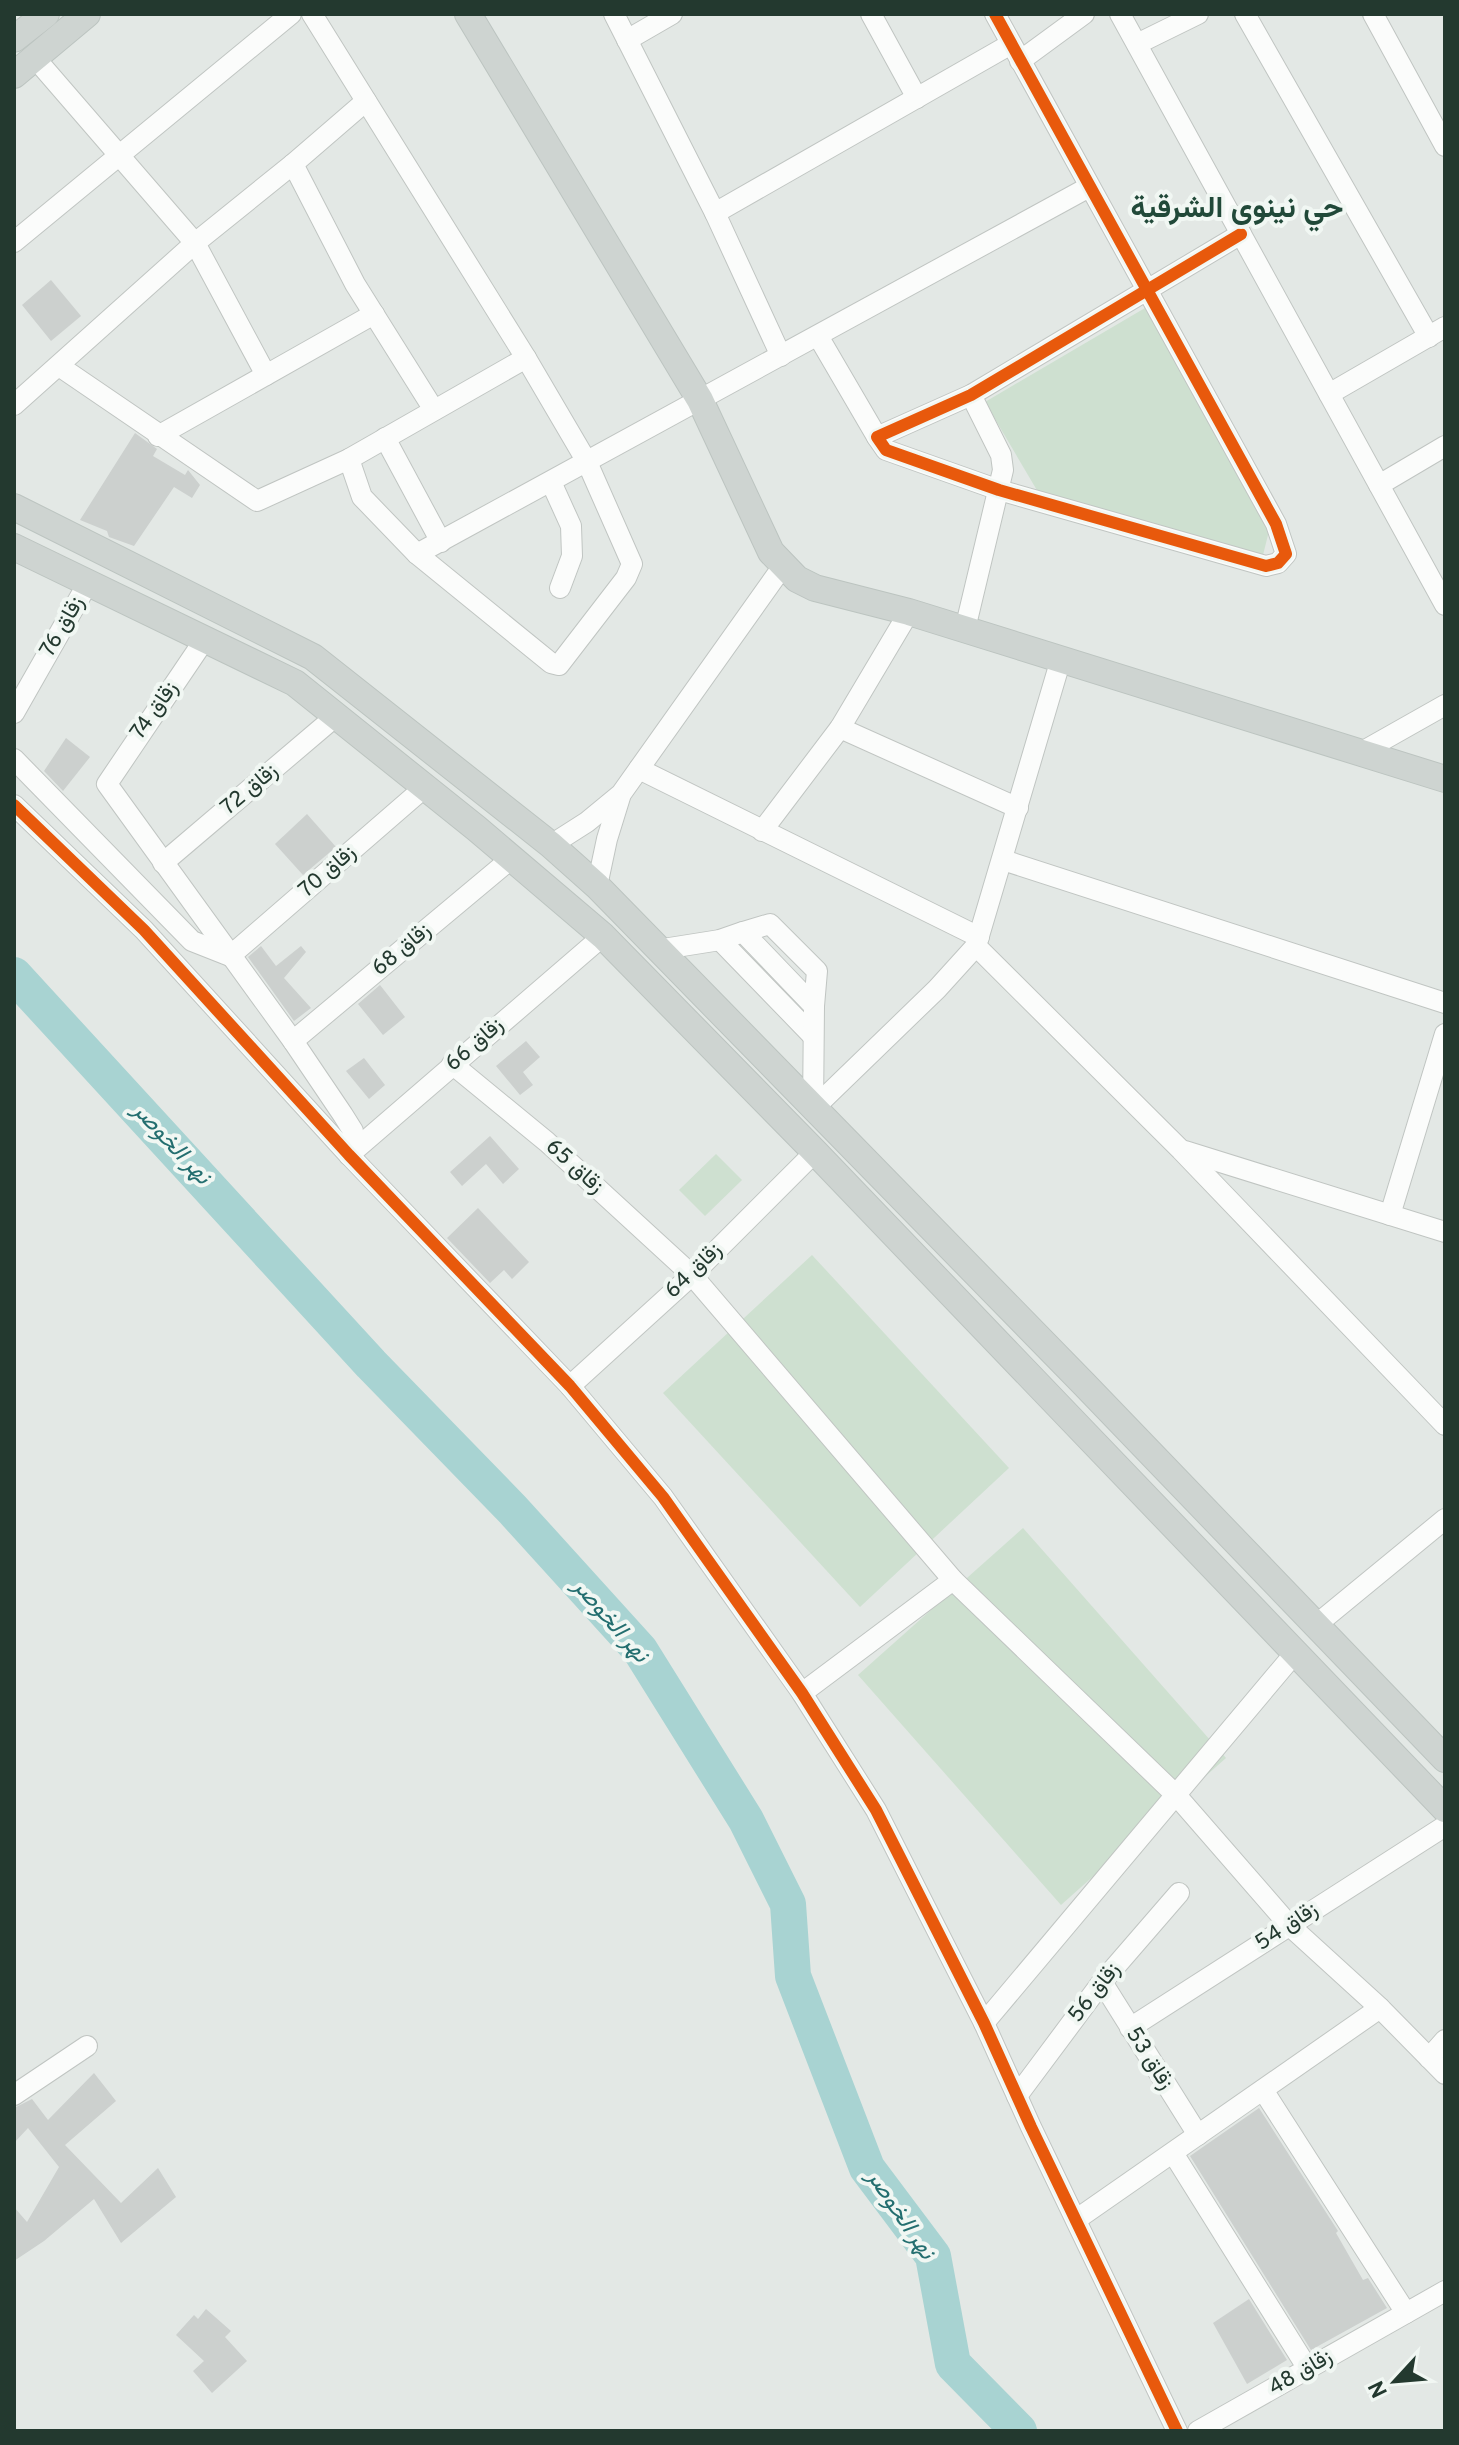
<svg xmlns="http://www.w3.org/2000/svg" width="1459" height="2445" viewBox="0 0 1459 2445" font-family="Overpass,Vazirmatn,sans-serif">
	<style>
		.green { fill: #cee0d0 }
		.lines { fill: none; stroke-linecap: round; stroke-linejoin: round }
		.river { stroke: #a8d3d2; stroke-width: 36 }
		.building { fill: #ccd0ce }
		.minor-casing { stroke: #c0c5c2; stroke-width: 22 }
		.major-casing { stroke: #bcc4c0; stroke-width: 28 }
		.minor { stroke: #fbfcfb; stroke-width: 20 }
		.major { stroke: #ced4d1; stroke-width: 26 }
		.cycleway-casing { stroke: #f1f7f3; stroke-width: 17 }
		.cycleway { stroke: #e8590c; stroke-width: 12 }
		.labels { text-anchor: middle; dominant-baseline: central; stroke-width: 8; stroke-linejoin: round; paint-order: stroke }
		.street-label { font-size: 22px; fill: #23392f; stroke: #f1f7f3 }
		.water-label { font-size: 24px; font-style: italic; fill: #236e6f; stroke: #f1f7f3 }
		.district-label { font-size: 30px; font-weight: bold; fill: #214939; stroke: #f1f7f3 }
	</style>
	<rect width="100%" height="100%" fill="#e3e8e5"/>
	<!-- green -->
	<g class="green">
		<polygon points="1145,308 1270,527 1263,555 1038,492 985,402"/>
		<polygon points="716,1154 742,1180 705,1216 679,1190"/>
		<polygon points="812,1255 1009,1468 860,1607 663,1393"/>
		<polygon points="1023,1528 1226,1758 1061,1905 858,1675"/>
	</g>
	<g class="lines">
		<!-- river -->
		<polyline class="river" points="14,975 371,1364 513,1510 640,1650 746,1820 788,1904 793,1976 867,2168 933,2256 953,2364 1019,2431"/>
	</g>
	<!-- building -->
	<g class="building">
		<polygon points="51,280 81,316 51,341 22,305"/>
		<polygon points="135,433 157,449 153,456 185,475 188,470 200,485 192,498 174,487 134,546 109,537 107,531 80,520"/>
		<polygon points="66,738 90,757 63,791 44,771"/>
		<polygon points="307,814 336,847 303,875 275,844"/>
		<polygon points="261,946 276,966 301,946 306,952 284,978 311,1008 294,1021 248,957"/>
		<polygon points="380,985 405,1017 383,1035 358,1004"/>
		<polygon points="526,1041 540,1057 523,1072 533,1085 520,1095 496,1066"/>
		<polygon points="364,1058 385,1085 369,1099 346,1071"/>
		<polygon points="490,1136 519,1169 503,1184 486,1164 462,1186 450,1172"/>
		<polygon points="478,1208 529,1262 512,1279 504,1270 490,1283 447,1238"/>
		<polygon points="94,2073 116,2101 65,2145 121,2203 158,2168 176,2197 121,2243 94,2199 44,2241 14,2261 14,2207 27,2222 59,2167 28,2128 14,2143 14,2108 32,2099 48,2120"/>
		<polygon points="1259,2108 1338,2231 1336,2233 1363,2280 1368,2278 1387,2308 1311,2350 1190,2156"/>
		<polygon points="1249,2299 1287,2360 1247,2384 1213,2323"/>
		<polygon points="206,2309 231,2331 225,2337 247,2361 212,2393 193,2371 204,2361 176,2335 194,2315 198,2319"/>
	</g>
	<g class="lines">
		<defs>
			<g id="minor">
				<polyline points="312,14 526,358 587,462 632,564 626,578 559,665 551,663 417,554 362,497 349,459"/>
				<polyline points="614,14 715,213 781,356"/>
				<polyline points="871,14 917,98"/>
				<polyline points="995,14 1276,524 1286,554 1278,563 1266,566 999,490 886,450 877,437 971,395 1241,234"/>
				<polyline points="1120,14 1445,605"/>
				<polyline points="1245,14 1429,337"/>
				<polyline points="1373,14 1445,146"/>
				<polyline points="627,40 672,14"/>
				<polyline points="1137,44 1198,14"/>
				<polyline points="35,58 195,243 266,375"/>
				<polyline points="1020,61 1084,14"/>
				<polyline points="293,164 355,284 434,410"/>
				<polyline points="715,213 1011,44"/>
				<polyline points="14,242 291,14"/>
				<polyline points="818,336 877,437"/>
				<polyline points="59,366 257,501 349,459 526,358"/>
				<polyline points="1329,394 1445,327"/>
				<polyline points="14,405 195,243 293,164 366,101"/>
				<polyline points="158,436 374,314"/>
				<polyline points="385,438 441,542"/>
				<polyline points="551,482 571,526 572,556 560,588"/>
				<polyline points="1379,485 1445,446"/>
				<polyline points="417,554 1089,187"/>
				<polyline points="965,629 1003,470 1001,455 971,395"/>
				<polyline points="205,639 107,784 293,1041 343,1115 353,1131 349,1155"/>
				<polyline points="14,713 88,583"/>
				<polyline points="840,728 1018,808"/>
				<polyline points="1360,753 1445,705"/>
				<polyline points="14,759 192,941 230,956 425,787"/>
				<polyline points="639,769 979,937"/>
				<polyline points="14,805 144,930 349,1155 570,1386 663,1497 802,1693 876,1810 984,2023 1031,2127 1177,2431"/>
				<polyline points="762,831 840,728 909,612"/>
				<polyline points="551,845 587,822 621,794 783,566"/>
				<polyline points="1003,860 1445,1003"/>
				<polyline points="163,863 336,716"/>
				<polyline points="597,886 607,839 620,797"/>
				<polyline points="743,932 770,924 817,971 814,1006"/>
				<polyline points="720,940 813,1036"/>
				<polyline points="976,946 1181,1150 1445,1425"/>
				<polyline points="657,950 720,940 743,932 814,1006 813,1109"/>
				<polyline points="293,1041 512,858"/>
				<polyline points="452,1064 547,1142 692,1275 953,1580 1176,1795 1290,1926 1380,2008 1445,2074"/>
				<polyline points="813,1109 937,989 976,946 1061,659"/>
				<polyline points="1185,1151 1445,1232"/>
				<polyline points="349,1155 603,936"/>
				<polyline points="1390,1215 1445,1034"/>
				<polyline points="570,1386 692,1275 815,1152"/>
				<polyline points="1316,1625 1445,1519"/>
				<polyline points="802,1693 953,1580"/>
				<polyline points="1102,1982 1198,2135"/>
				<polyline points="984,2023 1295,1653"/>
				<polyline points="1130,2028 1445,1826"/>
				<polyline points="1429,2058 1445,2040"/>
				<polyline points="1263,2090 1406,2313"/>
				<polyline points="14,2095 87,2046"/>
				<polyline points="1017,2096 1102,1982 1179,1893"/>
				<polyline points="1173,2153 1308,2369"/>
				<polyline points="1077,2219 1380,2008"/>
				<polyline points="1198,2431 1445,2291"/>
			</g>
			<g id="major">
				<polyline points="468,14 700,400 771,552 797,579 815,588 909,612 1445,779"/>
				<polyline points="14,39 46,14"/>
				<polyline points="14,75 87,14"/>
				<polyline points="14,507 313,657 551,845 597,886 1084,1384 1445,1759"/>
				<polyline points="14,547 295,683 476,828 603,936 815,1152 1445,1809"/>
			</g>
		</defs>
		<!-- minor casing -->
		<use href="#minor" class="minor-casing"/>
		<!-- major casing -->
		<use href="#major" class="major-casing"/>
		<!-- minor -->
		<use href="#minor" class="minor"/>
		<!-- major -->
		<use href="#major" class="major"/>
		<defs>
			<g id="cycleway">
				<polyline points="995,14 1276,524 1286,554 1278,563 1266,566 999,490 886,450 877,437 971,395 1241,234"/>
				<polyline points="14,805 144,930 349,1155 570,1386 663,1497 802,1693 876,1810 984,2023 1031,2127 1177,2431"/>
			</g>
		</defs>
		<!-- cycleway casing -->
		<use href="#cycleway" class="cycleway-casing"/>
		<!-- cycleway -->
		<use href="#cycleway" class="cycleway"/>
	</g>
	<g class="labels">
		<!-- street labels -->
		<g class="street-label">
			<text transform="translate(63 627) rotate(-60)">زقاق 76</text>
			<text transform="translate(155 711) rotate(-55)">زقاق 74</text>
			<text transform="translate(250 790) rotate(-40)">زقاق 72</text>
			<text transform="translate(328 872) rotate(-41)">زقاق 70</text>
			<text transform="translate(402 950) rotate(-40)">زقاق 68</text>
			<text transform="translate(475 1045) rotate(-41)">زقاق 66</text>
			<text transform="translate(574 1167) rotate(42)">زقاق 65</text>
			<text transform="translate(694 1271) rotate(-44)">زقاق 64</text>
			<text transform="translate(1287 1927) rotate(-33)">زقاق 54</text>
			<text transform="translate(1095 1993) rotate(-52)">زقاق 56</text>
			<text transform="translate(1149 2059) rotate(58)">زقاق 53</text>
			<text transform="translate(1301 2373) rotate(-30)">زقاق 48</text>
		</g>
		<!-- water labels -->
		<g class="water-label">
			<text transform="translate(171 1144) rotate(47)">نهر الخوصر</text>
			<text transform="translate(610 1621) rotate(49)">نهر الخوصر</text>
			<text transform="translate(900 2215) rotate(56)">نهر الخوصر</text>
		</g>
		<!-- district labels -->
		<g class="district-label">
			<text x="1237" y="209">حي نينوى الشرقية</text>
		</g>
	</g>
	<!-- border -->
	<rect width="1459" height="2445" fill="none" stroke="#23392f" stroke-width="32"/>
	<!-- north arrow -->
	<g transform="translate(1395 2381) rotate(244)" stroke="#f1f7f3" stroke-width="6" paint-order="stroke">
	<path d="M0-6L14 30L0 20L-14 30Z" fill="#23392f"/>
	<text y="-12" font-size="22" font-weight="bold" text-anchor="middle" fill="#23392f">N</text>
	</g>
</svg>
